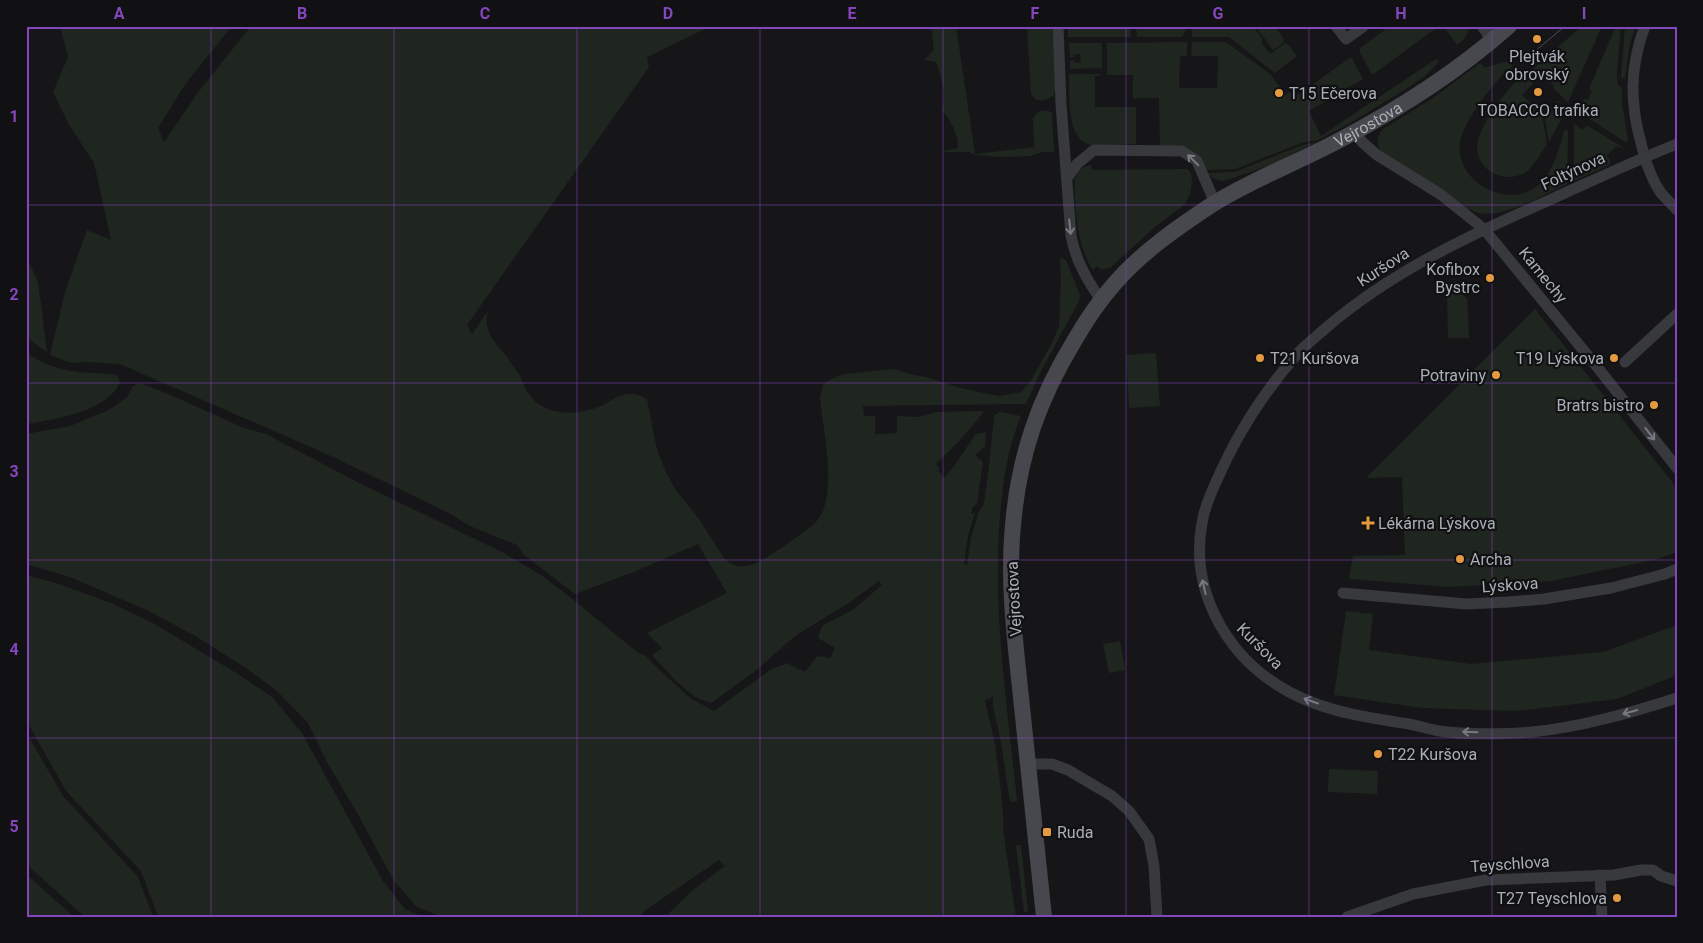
<svg xmlns="http://www.w3.org/2000/svg" width="1703" height="943" viewBox="0 0 1703 943" font-family="Roboto,sans-serif">
	<style>
		.green { fill: #1f261f }
		.lines { fill: none; stroke-linecap: round; stroke-linejoin: round }
		.street { stroke: #37393d; stroke-width: 11 }
		.secondary { stroke: #46484d; stroke-width: 16 }
		.tram { stroke: #4b4d52; stroke-width: 1 }
		.oneway { stroke: #767a80 }
		.grid { fill: none; stroke: #8446bd; stroke-width: 1; stroke-opacity: 0.55 }
		.poi-dot { fill: #e59a41; stroke: #111113; stroke-width: 2 }
		.labels { text-anchor: middle; dominant-baseline: central; stroke-width: 4.5; stroke-linejoin: round; paint-order: stroke }
		.poi-label { font-size: 16px; fill: #a9afb7; stroke: #111113; text-anchor: start }
		.street-label { font-size: 16px; fill: #a9afb7; stroke: #111113 }
		.neatline { fill: none; stroke: #8446bd; stroke-width: 2 }
		.grid-label { font-size: 16px; text-anchor: middle; font-weight: bold; fill: #8446bd }
	</style>
	<rect width="100%" height="100%" fill="#161618"/>
	<!-- green -->
	<g class="green">
		<path d="M 60,26 L 232,26 L 186,83 L 158,128 L 164,142 L 199,91 L 251,26 L 711,26 L 647,57 L 649,67 L 467,325 L 472,334 L 488,311 C 482,332 496,343 508,358 C 511,364 516,369 519,374 C 523,382 526,392 532,398 C 549,417 579,415 601,406 C 611,401 621,393 633,394 C 638,394 643,397 647,399 L 657,450 L 666,472 L 675,489 L 699,519 L 724,558 C 734,570 751,567 762,560 C 776,552 788,543 801,534 C 805,530 812,527 816,522 C 839,496 823,431 820,398 L 823,385 L 829,380 L 844,374 L 893,369 L 914,375 L 926,377 L 961,388 L 988,394 L 999,396 L 1021,392 L 1030,382 L 1052,343 L 1059,326 L 1061,277 L 1060,258 L 1066,260 L 1080,295 L 1079,301 L 1040,373 L 1026,404 L 863,406 L 864,416 L 875,416 L 875,434 L 897,433 L 897,416 L 918,417 L 936,412 L 982,411 L 983,413 L 961,439 L 936,464 L 939,468 L 939,472 L 944,478 L 951,470 L 976,434 L 986,432 L 985,447 L 975,455 L 983,462 L 977,504 L 973,507 L 971,514 L 975,513 L 968,536 L 964,564 L 967,565 L 971,537 L 979,511 L 984,504 L 989,466 L 994,416 L 999,412 L 1021,416 C 1009,444 1004,474 1001,505 C 991,603 1007,703 1017,801 L 1010,802 L 1001,743 L 993,706 L 993,695 L 990,699 L 985,700 L 995,744 L 999,774 L 1003,812 L 1003,830 L 1016,917 L 665,917 L 693,890 L 725,866 L 719,860 L 644,911 L 641,915 L 635,917 L 442,917 L 417,907 L 394,881 L 356,811 L 328,764 L 308,723 L 276,690 L 246,668 L 197,637 L 149,611 L 70,577 L 26,564 L 26,434 L 70,426 L 109,410 L 127,397 L 133,386 L 140,383 L 173,396 L 244,428 L 266,434 L 359,483 L 504,553 L 541,575 L 570,597 L 637,652 L 646,656 L 651,662 L 690,698 L 714,711 L 770,670 L 787,663 L 805,672 L 817,656 L 830,658 L 835,648 L 818,638 L 822,626 L 854,609 L 882,585 L 879,581 L 847,604 L 795,636 L 754,672 L 711,703 L 695,697 L 678,683 L 652,655 L 662,648 L 647,633 L 727,593 L 698,544 L 634,572 L 575,594 L 523,554 L 517,545 L 470,526 L 447,512 L 329,455 L 120,364 L 85,362 L 71,363 L 50,355 L 65,292 L 87,230 L 111,240 L 94,163 L 69,125 L 53,92 L 68,57 Z"/>
		<path d="M 931,26 L 956,26 L 975,154 L 1034,147 L 1033,119 C 1037,111 1044,108 1052,113 L 1054,152 L 1042,152 L 1030,156 L 1002,157 L 975,155 L 969,152 L 940,152 L 958,148 C 958,133 951,121 942,110 C 948,95 941,77 936,62 L 924,60 L 934,50 Z"/>
		<polygon points="1027,26 1052,26 1056,89 1053,96 1045,100 1036,100 1031,94"/>
		<rect x="1068" y="26" width="63" height="11"/>
		<path d="M 1136,26 L 1186,26 C 1186,30 1185,35 1181,37 L 1137,37 Z"/>
		<polygon points="1192,26 1253,26 1263,40 1261,42 1270,54 1285,43 1288,44 1297,56 1275,73 1229,37 1192,37"/>
		<polygon points="1275,26 1284,39 1283,40 1284,42 1273,50 1256,27"/>
		<polygon points="1390,26 1439,26 1372,75 1360,52 1360,48"/>
		<path d="M 1443,26 L 1469,26 C 1469,35 1463,40 1457,45 Z"/>
		<polygon points="1582,26 1602,26 1568,102 1553,88 1554,86 1550,82 1548,83 1533,69"/>
		<polygon points="1616,26 1621,26 1617,70 1617,84 1622,88 1622,103 1628,140 1626,141 1628,142 1627,143 1579,112 1584,99 1588,100 1592,91 1589,89"/>
		<polygon points="1625,26 1636,26 1630,43 1625,78 1621,78"/>
		<polygon points="1187,42 1187,56 1180,56 1179,88 1217,88 1218,56 1191,56 1192,42 1226,42 1270,74 1280,87 1273,93 1278,99 1289,92 1293,95 1301,93 1351,57 1363,79 1309,111 1321,136 1436,59 1439,62 1424,77 1398,94 1345,126 1318,140 1301,143 1235,169 1206,170 1203,162 1160,147 1159,98 1137,98 1133,99 1133,75 1107,75 1107,43"/>
		<polygon points="1069,43 1102,43 1102,68 1070,69 1070,61 1074,60 1075,63 1081,63 1080,54 1074,55 1074,57 1070,58"/>
		<path d="M 1504,62 L 1508,62 L 1513,66 C 1499,77 1489,90 1478,106 C 1471,116 1462,130 1460,143 C 1455,184 1511,212 1541,183 C 1553,170 1560,148 1564,131 L 1568,130 L 1567,184 C 1544,194 1493,226 1470,209 L 1468,211 L 1381,153 C 1377,145 1376,135 1383,129 L 1433,98 L 1480,63 L 1485,67 L 1488,67 Z"/>
		<path d="M 1527,73 L 1535,81 L 1522,95 L 1542,114 L 1547,144 C 1541,153 1534,166 1526,172 C 1504,185 1476,171 1477,145 C 1478,127 1511,81 1527,73 Z"/>
		<path d="M 1069,74 L 1102,74 L 1102,75 L 1095,76 L 1095,107 L 1136,107 L 1136,144 C 1122,144 1107,146 1093,145 C 1065,142 1070,95 1069,74 Z"/>
		<polygon points="1557,101 1566,110 1549,142 1544,115"/>
		<polygon points="1574,124 1583,130 1586,126 1588,126 1627,150 1617,146 1607,155 1611,164 1574,181"/>
		<path d="M 1317,142 L 1265,167 L 1224,181 C 1217,181 1211,178 1208,173 L 1235,172 L 1302,145 Z"/>
		<path d="M 1091,165 L 1092,170 L 1179,169 L 1187,169 L 1191,173 L 1192,182 L 1190,194 L 1185,204 L 1156,226 L 1110,268 L 1101,269 L 1097,266 L 1093,270 C 1077,248 1074,205 1075,179 C 1078,170 1082,167 1091,165 Z"/>
		<polygon points="26,257 38,281 47,352 26,337"/>
		<polygon points="1461,293 1467,299 1469,338 1448,338 1447,294"/>
		<polygon points="1535,309 1677,488 1677,552 1658,559 1551,581 1449,587 1349,579 1353,556 1405,555 1402,477 1366,478"/>
		<path d="M 26,352 C 53,373 80,372 112,374 L 117,375 L 120,382 C 109,411 54,420 26,424 Z"/>
		<polygon points="1156,353 1160,406 1129,408 1126,355"/>
		<polygon points="26,575 56,583 111,603 153,623 238,674 272,697 302,733 383,881 405,909 424,917 158,917 141,871 66,791 26,720"/>
		<polygon points="1346,611 1373,614 1369,650 1471,664 1603,652 1677,625 1677,675 1617,699 1517,711 1422,708 1334,695"/>
		<polygon points="1120,641 1125,670 1109,673 1103,644"/>
		<polygon points="26,732 63,796 138,877 153,917 85,917 26,864"/>
		<polygon points="1329,769 1378,771 1377,794 1328,792"/>
		<polygon points="1016,845 1021,845 1028,912 1024,912"/>
		<polygon points="26,874 74,917 26,917"/>
	</g>
	<g class="lines">
		<!-- street -->
		<g class="street">
			<path d="M 1058,26 L 1061,104 L 1071,236 C 1076,261 1087,280 1101,300"/>
			<polyline points="1336,26 1346,39 1364,26"/>
			<polyline points="1482,26 1492,40"/>
			<path d="M 1645,26 C 1629,68 1630,105 1642,147 C 1646,163 1651,179 1661,193 C 1666,199 1672,204 1677,210"/>
			<polyline points="1355,132 1362,142 1377,155 1440,194 1484,229 1598,368 1677,468"/>
			<path d="M 1677,144 C 1634,161 1594,180 1552,199 C 1472,234 1394,270 1327,327 C 1318,335 1308,343 1299,352 C 1265,390 1236,436 1216,482 C 1210,495 1204,509 1202,523 C 1190,588 1224,652 1279,686 C 1318,711 1365,717 1409,724 C 1419,726 1429,729 1439,731 C 1467,735 1504,734 1532,732 C 1581,727 1630,713 1677,698"/>
			<polyline points="1067,178 1077,164 1094,150 1182,151 1197,161 1215,203"/>
			<polyline points="1625,362 1677,314"/>
			<polyline points="1343,593 1466,604 1508,602 1544,599 1611,588 1665,574 1677,569"/>
			<polyline points="1028,764 1052,764 1068,770 1112,796 1129,811 1149,839 1154,866 1157,917"/>
			<polyline points="1600,875 1602,917"/>
			<polyline points="1347,917 1413,894 1486,880 1614,875 1641,870 1653,870 1661,876 1677,881"/>
		</g>
		<!-- secondary -->
		<path class="secondary" id="s1" d="M 1044,917 C 1037,847 1029,777 1022,707 C 1016,647 1007,586 1013,525 C 1019,455 1039,398 1076,338 C 1087,319 1100,300 1115,283 C 1142,252 1178,227 1213,204 C 1251,180 1294,164 1334,143 C 1396,111 1457,72 1509,26"/>
		<!-- tram -->
		<polyline class="tram" points="1528,57 1565,26"/>
	</g>
	<!-- one-way arrows -->
	<defs><path id="oneway-shaft" d="M-6 0H5M1.5-3L5.5 0L1.5 3" fill="none" stroke-width="1.6" stroke-linecap="round" stroke-linejoin="round" transform="scale(1.25)"/></defs>
	<g class="oneway">
		<use href="#oneway-shaft" transform="translate(1193 160) rotate(-135)"/>
		<use href="#oneway-shaft" transform="translate(1070 227) rotate(84)"/>
		<use href="#oneway-shaft" transform="translate(1650 434) rotate(52)"/>
		<use href="#oneway-shaft" transform="translate(1204 587) rotate(-103)"/>
		<use href="#oneway-shaft" transform="translate(1311 701) rotate(-161)"/>
		<use href="#oneway-shaft" transform="translate(1630 712) rotate(164)"/>
		<use href="#oneway-shaft" transform="translate(1470 732) rotate(-178)"/>
	</g>
	<!-- grid -->
	<path class="grid" d="M 211,26 L 211,917M 394,26 L 394,917M 577,26 L 577,917M 760,26 L 760,917M 943,26 L 943,917M 1126,26 L 1126,917M 1309,26 L 1309,917M 1492,26 L 1492,917M 26,205 L 1677,205M 26,383 L 1677,383M 26,560 L 1677,560M 26,738 L 1677,738"/>
	<!-- markers -->
	<g class="poi-dot">
		<circle cx="1537" cy="39" r="5"/>
		<circle cx="1538" cy="92" r="5"/>
		<circle cx="1279" cy="93" r="5"/>
		<circle cx="1490" cy="278" r="5"/>
		<circle cx="1260" cy="358" r="5"/>
		<circle cx="1614" cy="358" r="5"/>
		<circle cx="1496" cy="375" r="5"/>
		<circle cx="1654" cy="405" r="5"/>
		<path d="M1365.5 515.5h5v5h5v5h-5v5h-5v-5h-5v-5h5z"/>
		<circle cx="1460" cy="559" r="5"/>
		<circle cx="1378" cy="754" r="5"/>
		<rect x="1042" y="827" width="10" height="10" rx="2.5"/>
		<circle cx="1617" cy="898" r="5"/>
	</g>
	<g class="labels">
		<!-- poi labels -->
		<g class="poi-label">
			<text x="1537" y="56" text-anchor="middle">Plejtvák<tspan x="1537" dy="18">obrovský</tspan></text>
			<text x="1289" y="93">T15 Ečerova</text>
			<text x="1538" y="110" text-anchor="middle">TOBACCO trafika</text>
			<text x="1480" y="269" text-anchor="end">Kofibox<tspan x="1480" dy="18">Bystrc</tspan></text>
			<text x="1270" y="358">T21 Kuršova</text>
			<text x="1604" y="358" text-anchor="end">T19 Lýskova</text>
			<text x="1486" y="375" text-anchor="end">Potraviny</text>
			<text x="1644" y="405" text-anchor="end">Bratrs bistro</text>
			<text x="1378" y="523">Lékárna Lýskova</text>
			<text x="1470" y="559">Archa</text>
			<text x="1388" y="754">T22 Kuršova</text>
			<text x="1057" y="832">Ruda</text>
			<text x="1607" y="898" text-anchor="end">T27 Teyschlova</text>
		</g>
		<!-- street labels -->
		<g class="street-label">
			<text stroke="none"><textPath href="#s1" startOffset="961">Vejrostova</textPath></text>
			<text transform="translate(1573 171) rotate(-25)">Foltýnova</text>
			<text transform="translate(1383 267) rotate(-33)">Kuršova</text>
			<text transform="translate(1543 275) rotate(51)">Kamechy</text>
			<text transform="translate(1510 585) rotate(-4)">Lýskova</text>
			<text transform="translate(1014 599) rotate(-93)">Vejrostova</text>
			<text transform="translate(1260 646) rotate(45)">Kuršova</text>
			<text transform="translate(1510 864) rotate(-4)">Teyschlova</text>
		</g>
	</g>
	<!-- border -->
	<rect width="1703" height="943" fill="none" stroke="#111113" stroke-width="55"/>
	<rect x="28" y="28" width="1648" height="888" class="neatline"/>
	<g class="grid-label">
		<text x="119" y="19">A</text>
		<text x="302" y="19">B</text>
		<text x="485" y="19">C</text>
		<text x="668" y="19">D</text>
		<text x="852" y="19">E</text>
		<text x="1035" y="19">F</text>
		<text x="1218" y="19">G</text>
		<text x="1401" y="19">H</text>
		<text x="1584" y="19">I</text>
		<text x="14" y="122">1</text>
		<text x="14" y="300">2</text>
		<text x="14" y="477">3</text>
		<text x="14" y="655">4</text>
		<text x="14" y="832">5</text>
	</g>
</svg>
